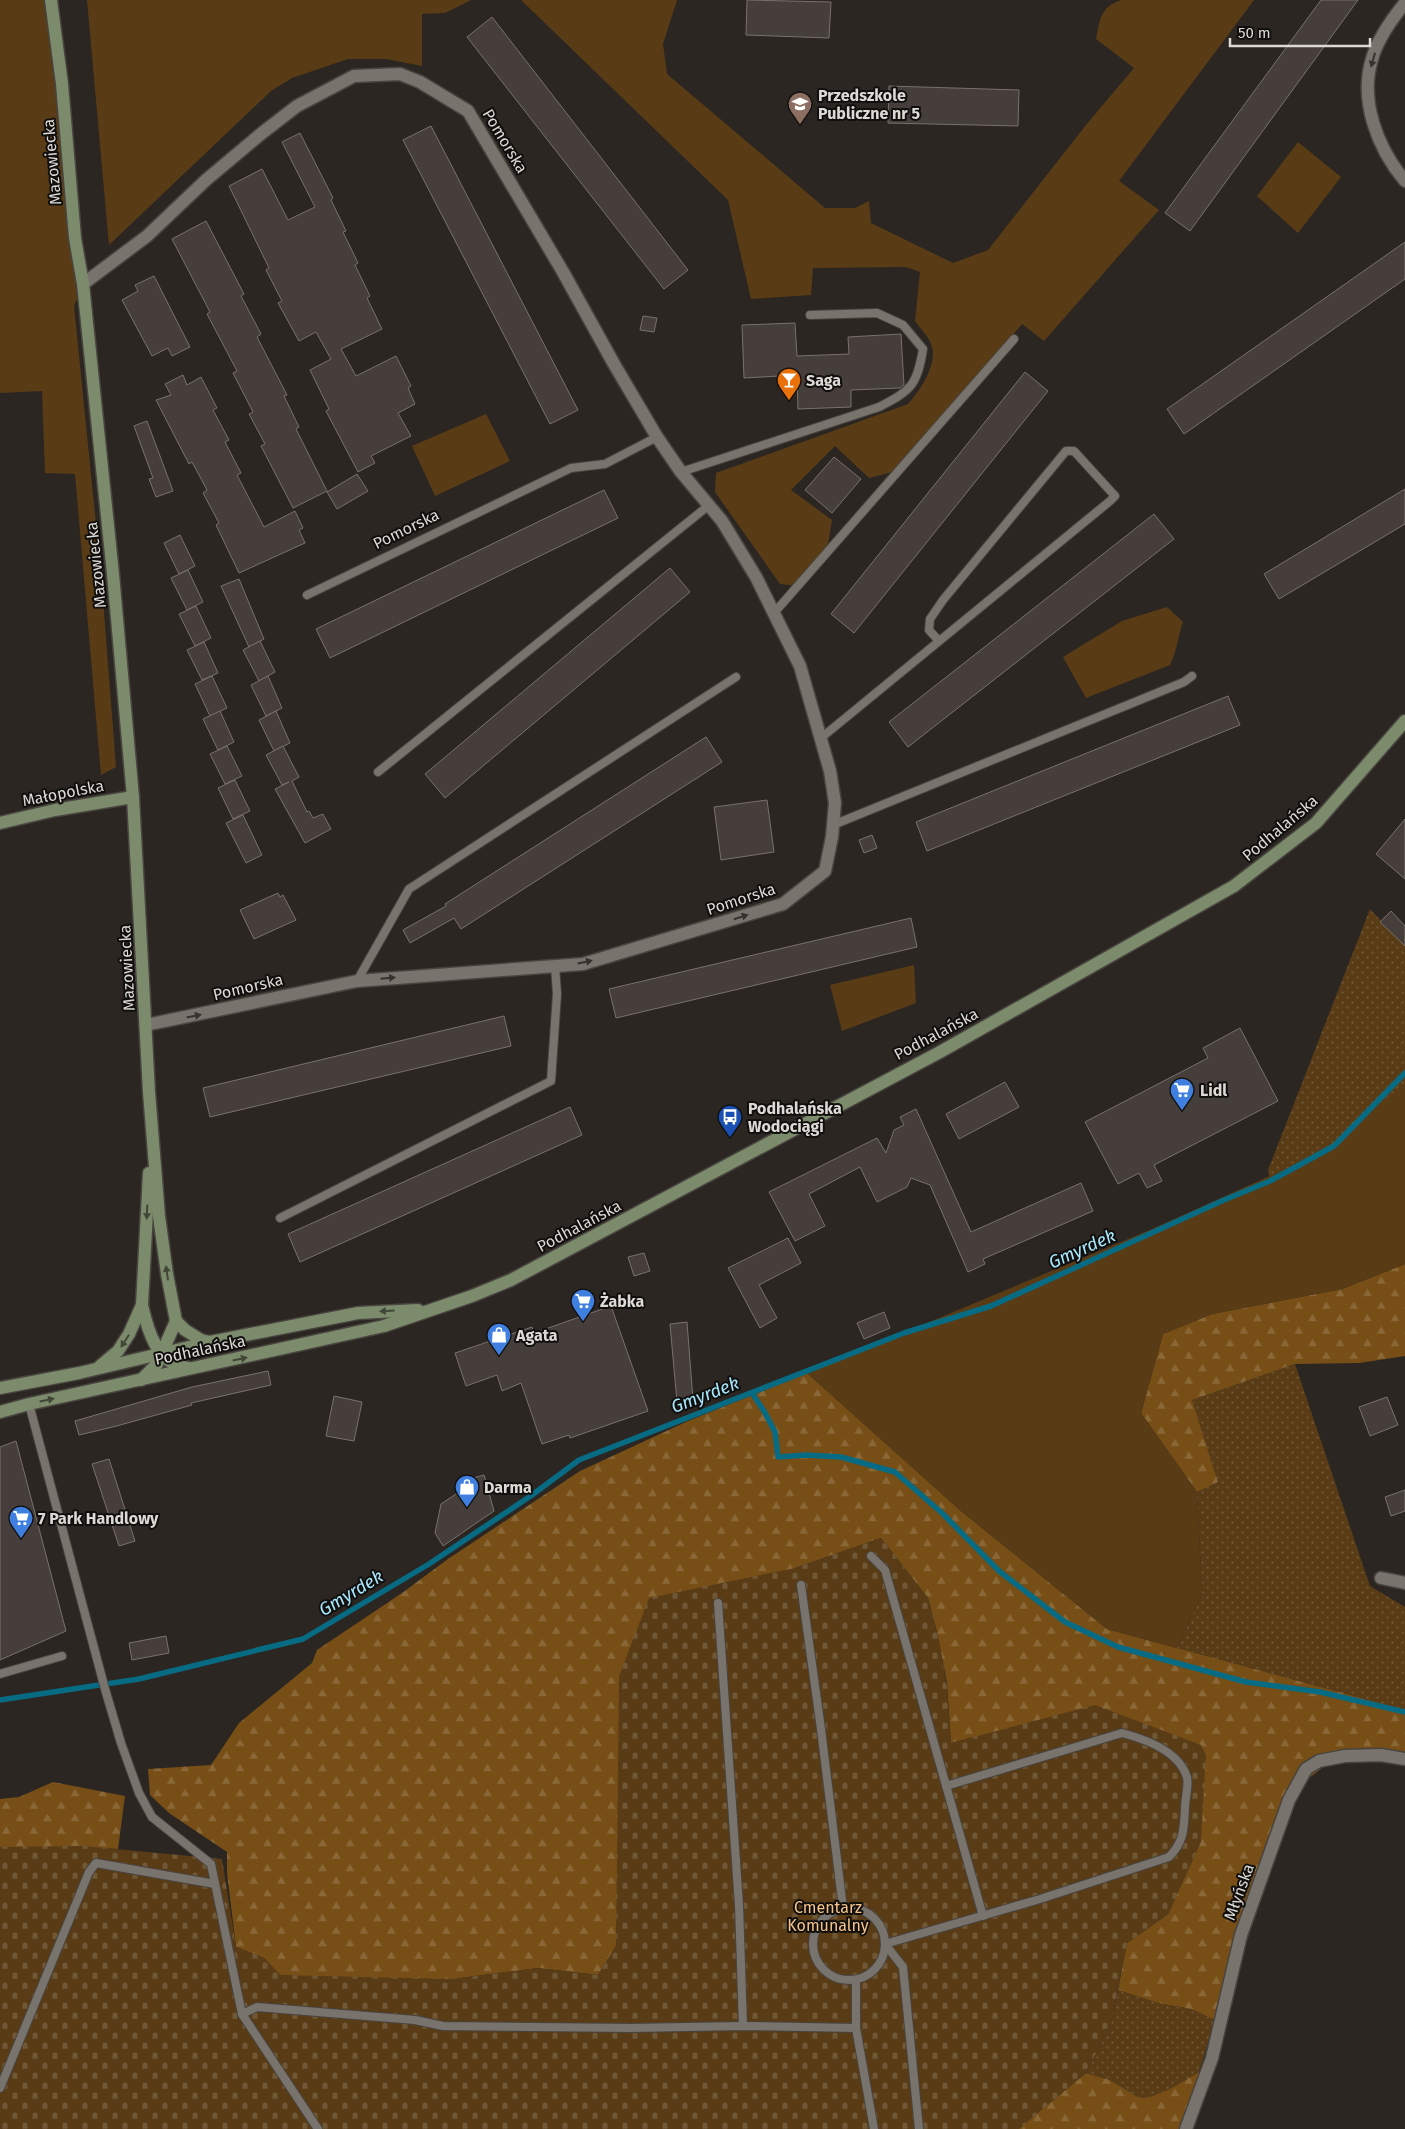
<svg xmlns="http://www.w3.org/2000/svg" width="1405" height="2129" viewBox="0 0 1405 2129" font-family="'Fira Sans',sans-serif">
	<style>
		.grass { fill: url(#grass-dots) }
		.forest { fill: url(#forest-firs) }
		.cemetery { fill: url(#cemetery-stones) }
		.green { fill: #593c16 }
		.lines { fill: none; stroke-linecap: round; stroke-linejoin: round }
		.stream { stroke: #076b84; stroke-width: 5.5 }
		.building { fill: #453e3a; stroke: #79716d }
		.lane-casing { stroke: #48443f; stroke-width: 10 }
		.street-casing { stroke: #48443f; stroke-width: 15 }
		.secondary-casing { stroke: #48443f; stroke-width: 15 }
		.lane { stroke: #79736d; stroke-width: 8 }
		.street { stroke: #79736d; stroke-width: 12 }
		.secondary { stroke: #7c8b6b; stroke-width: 12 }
		.oneway { fill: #35322f }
		.oneway2 { fill: #414737 }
		.labels { text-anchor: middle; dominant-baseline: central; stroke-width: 4; stroke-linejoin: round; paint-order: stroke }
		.poi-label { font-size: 16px; font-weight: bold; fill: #dddad6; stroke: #110f0d; text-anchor: start }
		.street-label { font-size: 16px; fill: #dddad6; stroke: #110f0d }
		.park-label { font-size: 16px; fill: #f7c389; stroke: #110f0d }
		.water-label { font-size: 18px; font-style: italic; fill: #a7e7fe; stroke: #110f0d }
	</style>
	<defs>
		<pattern id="grass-dots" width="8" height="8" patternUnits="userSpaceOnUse" patternTransform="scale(1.25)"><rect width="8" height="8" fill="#593c16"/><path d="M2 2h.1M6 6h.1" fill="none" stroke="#705837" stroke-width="1.8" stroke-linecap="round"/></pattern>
		<pattern id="forest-firs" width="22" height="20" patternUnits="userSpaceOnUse" patternTransform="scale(1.25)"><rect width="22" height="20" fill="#774e16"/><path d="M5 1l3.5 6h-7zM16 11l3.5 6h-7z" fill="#8a6737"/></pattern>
		<pattern id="cemetery-stones" width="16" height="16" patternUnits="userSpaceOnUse" patternTransform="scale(1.25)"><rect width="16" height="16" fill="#593c16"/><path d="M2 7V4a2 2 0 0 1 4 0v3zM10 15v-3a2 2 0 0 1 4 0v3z" fill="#705837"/></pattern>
	</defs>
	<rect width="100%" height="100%" fill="#2b2621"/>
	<!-- grass -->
	<g class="grass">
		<polygon points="1370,909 1405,946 1405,1084 1334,1146 1270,1181 1268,1170"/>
		<polygon points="1295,1364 1370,1586 1405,1607 1405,1710 1177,1648 1202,1592 1197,1492 1218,1482 1192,1400"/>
		<polygon points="1118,1990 1158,2003 1191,2009 1215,2020 1199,2072 1172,2088 1149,2098 1138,2097 1110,2080 1086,2073 1111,2023"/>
	</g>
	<!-- forest -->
	<g class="forest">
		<polygon points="1405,1264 1405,1356 1359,1363 1295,1364 1192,1400 1218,1482 1197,1492 1141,1413 1163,1334 1212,1314 1342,1289"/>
		<polygon points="807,1373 961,1511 1107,1629 1405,1710 1405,1754 1326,1765 1309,1778 1296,1801 1240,1960 1215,2020 1191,2009 1158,2003 1118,1990 1127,1943 1168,1914 1201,1841 973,1737 951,1743 947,1683 937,1632 928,1598 881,1538 795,1568 618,1859 616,1946 598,1975 538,1968 453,1979 340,1979 280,1975 264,1958 236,1947 227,1873 227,1852 169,1813 150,1795 148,1769 211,1765 239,1723 312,1663 317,1650 402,1593 448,1559 580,1471 688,1421"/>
		<polygon points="53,1782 125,1796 118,1849 79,1847 0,1847 0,1799 19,1797"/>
		<polygon points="1199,2072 1198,2090 1179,2129 1018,2129 1086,2073 1110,2080 1138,2097 1148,2098 1172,2088"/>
	</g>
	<!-- cemetery -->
	<polygon class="cemetery" points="881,1538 928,1598 938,1636 947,1687 951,1743 1095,1705 1201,1745 1206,1755 1201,1841 1169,1913 1127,1943 1111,2023 1086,2073 1019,2129 0,2129 0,1847 83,1846 222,1859 236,1947 264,1958 280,1975 453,1979 538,1968 598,1975 616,1946 619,1676 649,1598 795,1568"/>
	<!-- green -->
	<g class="green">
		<polygon points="0,0 51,0 83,284 74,306 101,574 116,767 101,775 75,474 45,473 42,391 0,393"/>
		<polygon points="87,0 471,0 445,13 422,14 422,66 386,59 348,59 292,78 271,91 109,245"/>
		<path d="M 521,0 L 677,0 L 663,44 L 667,74 L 825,208 L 855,208 L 869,201 L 871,223 L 953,263 L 988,250 L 1086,125 L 1134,68 L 1096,39 C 1100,20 1100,7 1121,0 L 1254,0 L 1119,181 L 1159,210 L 1044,341 L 1022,324 L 900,470 L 869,478 L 835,446 L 791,490 L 832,520 L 827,550 L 798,586 L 780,584 L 715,492 L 716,473 L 908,404 C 920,391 939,363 931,344 C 928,336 920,328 915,321 L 920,272 L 906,267 L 813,268 L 811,295 L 751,299 L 728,200 Z"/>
		<polygon points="1298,142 1341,177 1298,233 1257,196"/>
		<polygon points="486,414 510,461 435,496 412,446"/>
		<path d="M 1167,607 L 1183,622 C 1178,636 1177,651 1170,665 L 1086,698 L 1063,657 L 1122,621 Z"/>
		<polygon points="914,965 916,1003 842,1031 830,985"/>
		<polygon points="1405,1083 1405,1264 1342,1289 1212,1314 1163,1334 1141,1413 1197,1492 1202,1592 1177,1648 1107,1629 961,1511 807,1373 1152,1229 1323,1152"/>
	</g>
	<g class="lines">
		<!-- stream -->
		<g class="stream">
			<polyline points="752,1393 764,1411 775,1432 778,1457 806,1455 841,1457 895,1472 942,1513 999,1571 1065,1622 1118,1647 1246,1682 1320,1692 1405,1712"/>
			<polyline points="0,1700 139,1679 303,1639 429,1564 532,1495 579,1460 904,1333 991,1306 1224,1200 1270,1181 1334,1146 1405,1073"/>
		</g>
	</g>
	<!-- building -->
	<g class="building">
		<polygon points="747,0 831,2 829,38 746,35"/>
		<polygon points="1321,0 1358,0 1190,231 1165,213"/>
		<polygon points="492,17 688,270 664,289 467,37"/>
		<polygon points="889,86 1019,90 1018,126 888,123"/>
		<polygon points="431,126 578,410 550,424 403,140"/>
		<polygon points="300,133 333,198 331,200 346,231 343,232 358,263 355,265 370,296 367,298 382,329 341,349 356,376 396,356 411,386 408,388 415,404 398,413 411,436 371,456 375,463 358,472 326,411 329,409 310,370 331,359 316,332 299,341 278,303 282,301 266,270 269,268 229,186 262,169 288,220 315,207 282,142"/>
		<polygon points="206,221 244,294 241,296 261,334 257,337 287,395 284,396 299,427 296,429 327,491 293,508 261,446 265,444 249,414 253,412 233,373 237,371 207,314 210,312 172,239"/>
		<polygon points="1405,242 1405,279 1184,434 1167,409"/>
		<polygon points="154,276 190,347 172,356 168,348 152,356 122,300 138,291 135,285"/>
		<polygon points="643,316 657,318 654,332 640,330"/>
		<polygon points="795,323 797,356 849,354 848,337 901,334 904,385 900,388 851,390 851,407 798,409 797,375 744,378 742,325"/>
		<polygon points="1025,372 1048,391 854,633 831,614"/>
		<polygon points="183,375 187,385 201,377 217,408 213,410 229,440 225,442 241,473 237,475 264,527 295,511 303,528 299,530 305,543 239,573 216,525 219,523 203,493 207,490 192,462 189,464 156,400 171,395 165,384"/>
		<polygon points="147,421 173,491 156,497 149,479 153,478 134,426"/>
		<polygon points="834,457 861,479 832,513 805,490"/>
		<polygon points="357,474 368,491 337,509 327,492"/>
		<polygon points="1405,489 1405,524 1279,599 1264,574"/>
		<polygon points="604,490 618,518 330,658 316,629"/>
		<polygon points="1154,514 1174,539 908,747 889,722"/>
		<polygon points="180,535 195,566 179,574 164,543"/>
		<polygon points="670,568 690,592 445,798 425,774"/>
		<polygon points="188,570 203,602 187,610 171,578"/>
		<polygon points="239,579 264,639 249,647 221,586"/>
		<polygon points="196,606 211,638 195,646 179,614"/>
		<polygon points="260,641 275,672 259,681 243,650"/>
		<polygon points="204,642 218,673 202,680 187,650"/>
		<polygon points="212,676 227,708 210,716 195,684"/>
		<polygon points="268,676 282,708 266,716 251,685"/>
		<polygon points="1228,696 1240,725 927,851 916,822"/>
		<polygon points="220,711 234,742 218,750 203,719"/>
		<polygon points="276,711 290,743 274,751 259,720"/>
		<polygon points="706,737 722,762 461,929 454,918 410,943 403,930 446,906 445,904"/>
		<polygon points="227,746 242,776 225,784 210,754"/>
		<polygon points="283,746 299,777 292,781 307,812 309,811 313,818 323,814 331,829 305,843 275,789 289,782 282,785 266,755"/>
		<polygon points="235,780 250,811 233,819 218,788"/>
		<polygon points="767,800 774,852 721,860 714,807"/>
		<polygon points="243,815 262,855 246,863 226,823"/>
		<polygon points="1405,819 1405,879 1376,854"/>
		<polygon points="872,835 877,848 864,853 859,840"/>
		<polygon points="278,893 280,897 283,895 296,920 254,939 240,910"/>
		<polygon points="1391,911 1405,926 1405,946 1380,922"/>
		<polygon points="911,918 917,947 616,1018 609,989"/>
		<polygon points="504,1016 511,1046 210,1117 203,1088"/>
		<polygon points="1240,1028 1278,1101 1154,1165 1162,1181 1147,1188 1139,1173 1118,1184 1085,1122 1208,1058 1203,1048"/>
		<polygon points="1005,1082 1019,1107 959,1139 946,1114"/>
		<polygon points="570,1107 582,1135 300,1262 288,1234"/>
		<polygon points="916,1109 971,1232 1081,1183 1093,1211 983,1259 985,1264 968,1272 930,1185 911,1178 907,1187 877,1202 860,1167 809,1194 825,1226 795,1241 769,1192 877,1138 886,1153 894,1130 904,1125 900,1117"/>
		<polygon points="788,1238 801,1263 759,1285 777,1318 760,1328 728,1268"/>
		<polygon points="644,1253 650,1271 634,1276 628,1257"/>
		<polygon points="611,1306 648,1411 570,1438 569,1435 542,1444 521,1383 502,1391 497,1375 466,1386 455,1353 532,1327 534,1333"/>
		<polygon points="884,1312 890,1328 864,1339 857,1323"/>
		<polygon points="687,1322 693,1400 677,1402 670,1324"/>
		<polygon points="268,1371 271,1385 191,1403 192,1405 113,1427 79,1435 75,1421 192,1387"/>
		<polygon points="334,1396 362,1402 354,1441 326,1436"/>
		<polygon points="1387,1397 1398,1425 1370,1436 1359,1407"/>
		<polygon points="16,1441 66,1631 0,1660 0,1447"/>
		<polygon points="109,1459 135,1541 119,1546 92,1464"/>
		<polygon points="484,1475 494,1511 443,1546 435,1533 441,1504 468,1486 466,1480"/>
		<polygon points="1405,1490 1405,1511 1391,1516 1385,1497"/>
		<polygon points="166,1636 169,1653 132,1660 129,1643"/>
	</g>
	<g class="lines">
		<defs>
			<g id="lane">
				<path d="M 681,472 L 879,407 C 912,390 917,385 923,349 L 903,325 L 877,313 L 810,315"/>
				<polyline points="307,595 571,468 605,464 657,437"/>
				<polyline points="774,613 1014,339"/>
				<polyline points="821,738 1110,501 1115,496 1074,451 1066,451 943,600 930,619 929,630 939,641"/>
				<polyline points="378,772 708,506"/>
				<polyline points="833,825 1184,682 1192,676"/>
				<polyline points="357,981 409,889 736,677"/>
				<polyline points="280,1218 551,1081 557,994 555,966"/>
				<polyline points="29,1404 105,1689 121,1743 139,1793 152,1817 211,1864 242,2014 318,2129"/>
				<polyline points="871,1556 885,1570 983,1916"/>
				<polyline points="801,1585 821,1729 843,1908"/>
				<polyline points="718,1603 739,1905 743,2026"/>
				<polyline points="0,1674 62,1656"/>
				<circle cx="849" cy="1944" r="36"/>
				<polyline points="242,2014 257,2007 415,2020 443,2026 631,2028 743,2026 856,2028 874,2129"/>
				<polyline points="856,2028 856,1980"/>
				<polyline points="0,2088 89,1872 96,1863 215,1884"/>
				<path d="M 919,2129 L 903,1967 L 885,1944 L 1040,1899 L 1169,1857 C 1184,1842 1184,1829 1185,1808 C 1185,1799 1189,1785 1187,1777 C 1179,1751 1145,1739 1122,1733 L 946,1786"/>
			</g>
			<g id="street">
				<path d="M 1405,3 C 1391,20 1378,38 1372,59 C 1359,101 1378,149 1405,181"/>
				<polyline points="83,284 147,236 206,180 262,133 297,106 354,76 400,74 420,82 468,111 563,272 614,364 657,437 681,472 722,521 756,577 800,666 830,771 835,803 832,837 825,871 783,904 583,964 357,981 146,1025"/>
				<polyline points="1381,1578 1405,1583"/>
				<polyline points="1186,2129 1212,2058 1241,1935 1289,1800 1306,1769 1319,1761 1345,1756 1381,1755 1405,1759"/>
			</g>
			<g id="secondary">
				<polyline points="51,0 62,84 75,238 83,284 113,574 133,797 149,1092 159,1216 167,1274 176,1321 185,1330 201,1340 210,1342"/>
				<polyline points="0,823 55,810 133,797"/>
				<path d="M 142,1305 C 148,1332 157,1364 188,1368"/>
				<polyline points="100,1366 118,1351 129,1334 142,1305 149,1173"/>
				<polyline points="141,1380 157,1364 176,1321"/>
				<polyline points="0,1388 79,1373 210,1342 358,1313 418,1310"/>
				<polyline points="0,1412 29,1404 384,1326 472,1296 511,1280 940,1052 1234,886 1316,823 1405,721"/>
			</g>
		</defs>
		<!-- lane casing -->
		<use href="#lane" class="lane-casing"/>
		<!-- street casing -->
		<use href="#street" class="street-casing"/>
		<!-- secondary casing -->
		<use href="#secondary" class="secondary-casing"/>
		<!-- lane -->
		<use href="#lane" class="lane"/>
		<!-- street -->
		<use href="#street" class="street"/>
		<!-- secondary -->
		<use href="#secondary" class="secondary"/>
	</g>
	<!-- one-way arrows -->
	<defs><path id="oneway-solid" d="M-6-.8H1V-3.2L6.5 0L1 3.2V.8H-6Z" transform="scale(1.25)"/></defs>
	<g class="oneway">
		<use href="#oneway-solid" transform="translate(1373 60) rotate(106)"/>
		<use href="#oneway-solid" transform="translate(741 917) rotate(-17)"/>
		<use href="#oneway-solid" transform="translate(585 962) rotate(-12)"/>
		<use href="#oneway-solid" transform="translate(388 978) rotate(-5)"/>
		<use href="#oneway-solid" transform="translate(194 1016) rotate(-11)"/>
	</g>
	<g class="oneway2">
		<use href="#oneway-solid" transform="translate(147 1212) rotate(92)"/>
		<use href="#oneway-solid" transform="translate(167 1273) rotate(-98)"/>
		<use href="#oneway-solid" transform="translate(387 1311) rotate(177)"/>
		<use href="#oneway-solid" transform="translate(125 1341) rotate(123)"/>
		<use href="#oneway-solid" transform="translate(240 1359) rotate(-12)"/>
		<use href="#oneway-solid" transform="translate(47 1400) rotate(-12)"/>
	</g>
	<!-- icons -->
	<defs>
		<symbol id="school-pin" viewBox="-11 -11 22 30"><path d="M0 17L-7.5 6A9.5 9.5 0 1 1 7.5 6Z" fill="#8d6e63" stroke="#110f0d"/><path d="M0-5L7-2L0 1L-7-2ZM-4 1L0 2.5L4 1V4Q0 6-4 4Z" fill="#fff"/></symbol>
		<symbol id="bar-pin" viewBox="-11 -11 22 30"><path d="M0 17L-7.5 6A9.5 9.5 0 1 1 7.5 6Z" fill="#e8710a" stroke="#110f0d"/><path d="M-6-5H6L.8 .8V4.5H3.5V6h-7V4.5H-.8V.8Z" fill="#fff"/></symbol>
		<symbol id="supermarket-pin" viewBox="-11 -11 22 30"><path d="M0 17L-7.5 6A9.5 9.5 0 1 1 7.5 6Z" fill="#3f7fe0" stroke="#110f0d"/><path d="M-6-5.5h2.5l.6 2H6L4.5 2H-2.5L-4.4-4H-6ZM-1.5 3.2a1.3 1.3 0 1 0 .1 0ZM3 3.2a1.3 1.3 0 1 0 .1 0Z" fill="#fff"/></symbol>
		<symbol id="bus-pin" viewBox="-11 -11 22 30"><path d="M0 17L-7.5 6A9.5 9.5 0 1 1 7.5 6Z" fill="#1a4fb4" stroke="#110f0d"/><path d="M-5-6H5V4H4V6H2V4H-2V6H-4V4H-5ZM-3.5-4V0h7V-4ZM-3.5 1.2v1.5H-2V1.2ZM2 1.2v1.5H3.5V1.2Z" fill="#fff"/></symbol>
		<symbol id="shop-pin" viewBox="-11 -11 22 30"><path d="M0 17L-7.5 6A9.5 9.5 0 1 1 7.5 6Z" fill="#3f7fe0" stroke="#110f0d"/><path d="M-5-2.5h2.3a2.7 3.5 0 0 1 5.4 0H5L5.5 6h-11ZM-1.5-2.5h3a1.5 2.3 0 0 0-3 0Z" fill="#fff"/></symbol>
	</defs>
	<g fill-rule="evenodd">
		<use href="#school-pin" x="786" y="90" width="28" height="38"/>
		<use href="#bar-pin" x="775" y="366" width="28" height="38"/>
		<use href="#supermarket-pin" x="1168" y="1076" width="28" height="38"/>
		<use href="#bus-pin" x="716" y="1103" width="28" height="38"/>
		<use href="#supermarket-pin" x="569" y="1287" width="28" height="38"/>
		<use href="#shop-pin" x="485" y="1321" width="28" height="38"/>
		<use href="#shop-pin" x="453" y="1473" width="28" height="38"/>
		<use href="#supermarket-pin" x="7" y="1504" width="28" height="38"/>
	</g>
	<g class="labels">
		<!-- poi labels -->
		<g class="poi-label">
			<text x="818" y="95">Przedszkole<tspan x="818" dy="18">Publiczne nr 5</tspan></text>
			<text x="806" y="380">Saga</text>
			<text x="1200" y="1090">Lidl</text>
			<text x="748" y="1108">Podhalańska<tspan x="748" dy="18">Wodociągi</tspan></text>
			<text x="600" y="1301">Żabka</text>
			<text x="516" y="1335">Agata</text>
			<text x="484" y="1487">Darma</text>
			<text x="38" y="1518">7 Park Handlowy</text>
		</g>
		<!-- street labels -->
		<g class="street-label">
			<text transform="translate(505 141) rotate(59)">Pomorska</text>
			<text transform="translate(52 162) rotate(-95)">Mazowiecka</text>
			<text transform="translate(406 529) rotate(-26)">Pomorska</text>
			<text transform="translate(96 565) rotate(-96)">Mazowiecka</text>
			<text transform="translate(63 793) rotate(-11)">Małopolska</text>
			<text transform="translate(1280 828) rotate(-40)">Podhalańska</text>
			<text transform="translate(741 899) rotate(-18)">Pomorska</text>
			<text transform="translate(127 968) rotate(-93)">Mazowiecka</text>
			<text transform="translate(248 987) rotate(-13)">Pomorska</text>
			<text transform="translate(936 1034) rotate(-28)">Podhalańska</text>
			<text transform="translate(579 1226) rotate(-28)">Podhalańska</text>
			<text transform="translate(200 1350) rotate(-12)">Podhalańska</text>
			<text transform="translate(1239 1892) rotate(-70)">Młyńska</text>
		</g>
		<!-- park labels -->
		<g class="park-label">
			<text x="828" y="1907">Cmentarz<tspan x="828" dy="18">Komunalny</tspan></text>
		</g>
		<!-- water labels -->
		<g class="water-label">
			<text transform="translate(1082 1249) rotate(-24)">Gmyrdek</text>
			<text transform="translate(705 1395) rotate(-21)">Gmyrdek</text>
			<text transform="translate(351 1593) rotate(-31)">Gmyrdek</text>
		</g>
	</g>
	<!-- scale -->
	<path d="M1230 38v8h140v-8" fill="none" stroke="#dddad6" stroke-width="2.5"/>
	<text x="1238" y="38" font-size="15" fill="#dddad6" stroke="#110f0d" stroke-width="4" paint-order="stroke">50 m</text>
</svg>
